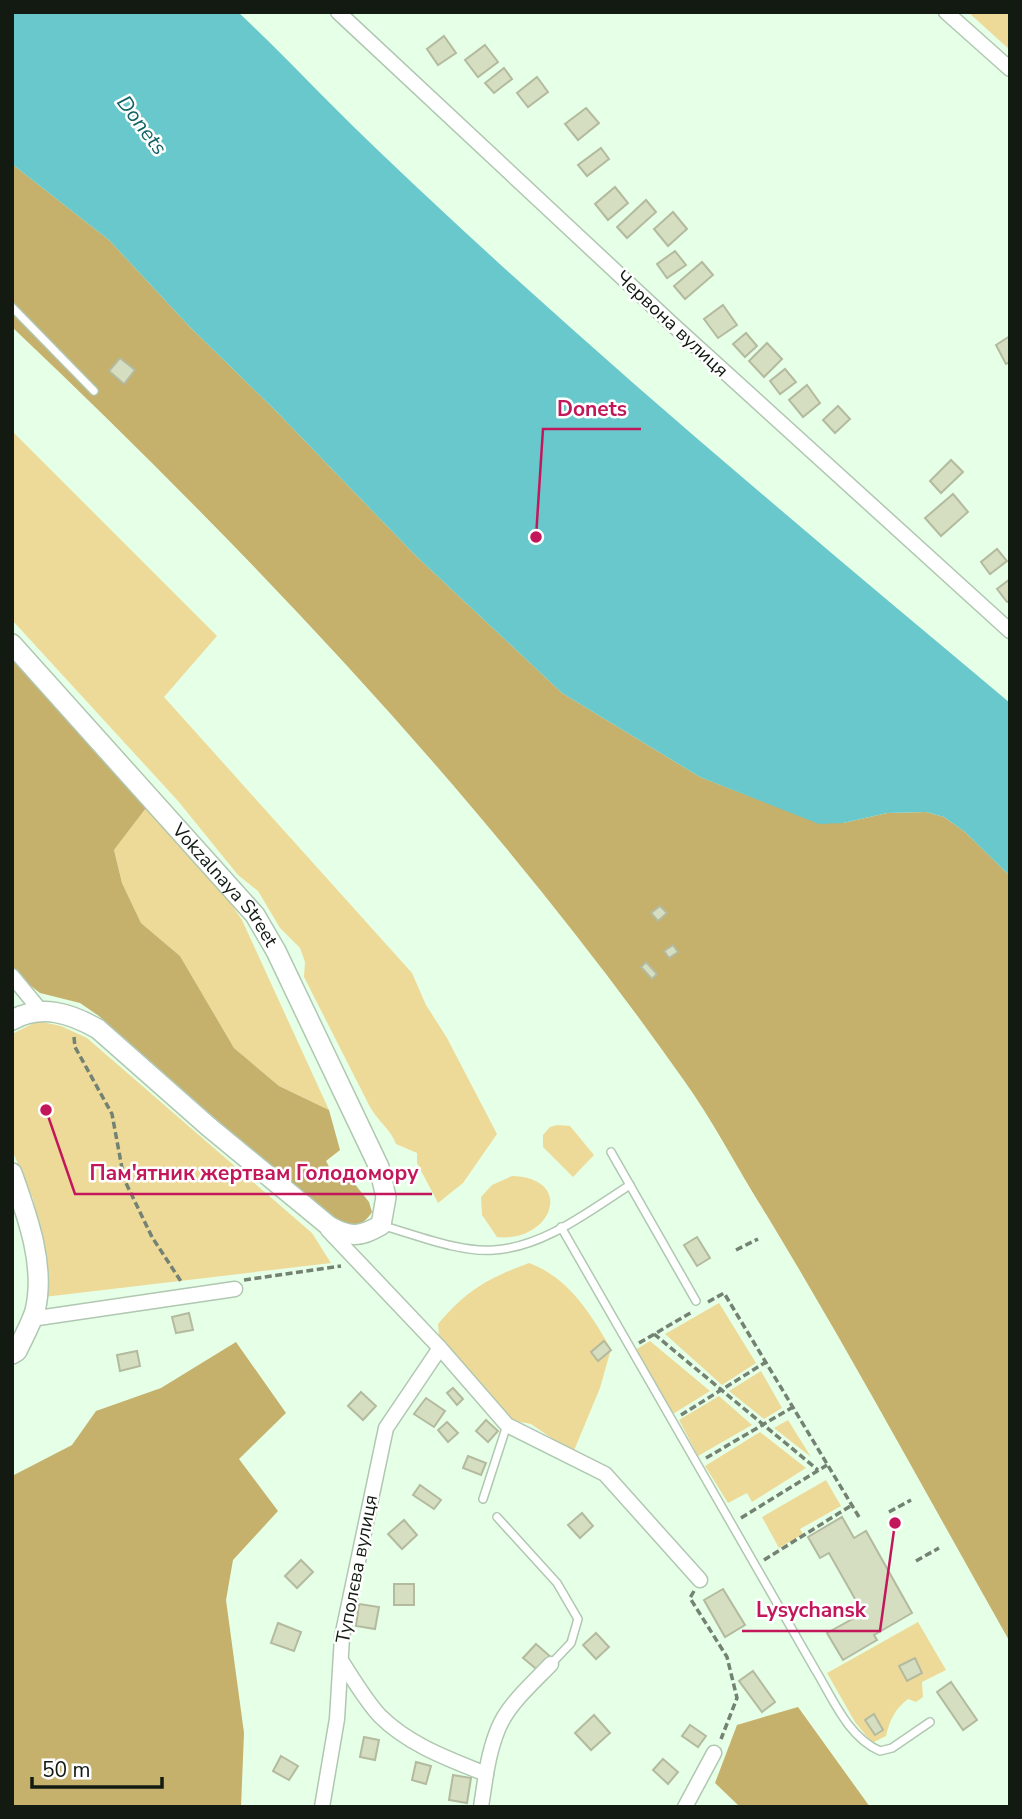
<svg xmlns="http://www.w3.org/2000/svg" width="1022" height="1819" viewBox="0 0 1022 1819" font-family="'Nunito Sans',sans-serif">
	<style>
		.green { fill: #eeda98 }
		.forest { fill: #c5b06c }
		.water { fill: #68c8cc }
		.building { fill: #d6dec1; stroke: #b3ba9e; stroke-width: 2 }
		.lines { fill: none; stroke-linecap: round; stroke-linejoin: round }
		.lane-casing { stroke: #b0c7b1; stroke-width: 10 }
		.street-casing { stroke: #b0c7b1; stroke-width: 17 }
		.secondary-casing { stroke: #b0c7b1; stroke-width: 22 }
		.path { stroke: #738273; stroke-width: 3.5; stroke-dasharray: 7 3.5; stroke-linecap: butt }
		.lane { stroke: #fff; stroke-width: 7 }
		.street { stroke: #fff; stroke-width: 14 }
		.secondary { stroke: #fff; stroke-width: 19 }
		.labels { text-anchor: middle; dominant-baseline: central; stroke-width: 5; stroke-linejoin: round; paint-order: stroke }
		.street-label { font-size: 19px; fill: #121a12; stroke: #fff }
		.water-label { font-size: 21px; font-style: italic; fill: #116366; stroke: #fff }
		.leader { fill: none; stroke: #c2185b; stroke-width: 2.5 }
		.callout-dot { fill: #c2185b; stroke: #fff; stroke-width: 2.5 }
		.callout-label { font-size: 21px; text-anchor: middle; font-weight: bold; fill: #c2185b; stroke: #fff; stroke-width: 5; stroke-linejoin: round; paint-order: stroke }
	</style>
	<rect width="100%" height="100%" fill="#e6ffe7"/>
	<!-- green -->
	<g class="green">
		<polygon points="968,12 1010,12 1010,50"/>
		<path d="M 12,431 L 217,636 L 164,697 L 412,973 L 426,1005 L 447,1038 L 497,1134 L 463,1183 L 438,1203 L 417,1163 L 417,1153 L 396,1144 C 391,1130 378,1121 370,1107 L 304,977 L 305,962 L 300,948 L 280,928 L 258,891 L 238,875 L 178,801 L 12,620 Z"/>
		<polygon points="149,804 215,880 242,920 329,1110 279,1086 234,1048 180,956 141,923 122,883 114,850"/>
		<polygon points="38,1021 61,1026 87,1038 312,1233 331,1263 44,1297 42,1240 33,1199 12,1150 12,1034"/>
		<polygon points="557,1125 570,1126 594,1155 573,1177 543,1147 543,1135 550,1127"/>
		<path d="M 512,1176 C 576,1178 552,1243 497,1237 L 482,1215 L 481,1197 L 492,1185 Z"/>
		<path d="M 529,1263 C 568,1277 591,1314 611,1349 L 600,1388 L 573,1453 L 531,1424 L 509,1420 L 439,1336 L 438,1324 C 468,1289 487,1279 529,1263 Z"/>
		<polygon points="719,1303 756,1363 722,1385 665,1334"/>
		<polygon points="650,1341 710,1391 673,1414 635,1350"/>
		<polygon points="761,1371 782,1408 764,1419 729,1391"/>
		<polygon points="719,1396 752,1425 698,1456 679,1420"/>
		<polygon points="788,1420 811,1457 774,1428"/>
		<polygon points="760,1432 806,1468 752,1502 747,1493 728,1503 705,1466"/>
		<polygon points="826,1480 841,1506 800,1529 803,1534 779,1548 762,1517"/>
		<path d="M 918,1622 L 946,1670 L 922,1682 L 923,1697 L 916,1702 L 908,1699 C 894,1710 890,1720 886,1736 L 872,1743 L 855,1722 L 827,1673 Z"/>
	</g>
	<!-- forest -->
	<g class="forest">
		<path d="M 12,164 L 109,240 L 189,326 L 276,411 L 415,555 L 562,693 L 700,777 L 819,823 L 843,823 L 887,813 L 926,812 L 944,817 L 965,832 L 1010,876 L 1010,1642 C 929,1499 851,1354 766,1214 C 738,1170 714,1122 683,1079 C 490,805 255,558 12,327 Z"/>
		<path d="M 12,656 L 149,804 L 114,850 L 122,883 L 141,923 L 180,956 L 234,1048 L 279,1086 L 329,1110 L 340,1150 L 326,1161 L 337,1182 L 350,1178 L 369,1202 L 372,1212 C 359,1233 342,1224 324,1214 L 99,1016 L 80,1003 L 40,993 L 12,971 Z"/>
		<polygon points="236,1342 286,1413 239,1459 278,1511 233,1560 226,1600 244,1733 241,1807 12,1807 12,1476 72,1445 96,1411 161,1388"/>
		<polygon points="798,1707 870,1807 744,1807 739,1806 715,1783 737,1725"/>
	</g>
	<!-- water -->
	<path class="water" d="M 12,12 L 238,12 C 288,59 335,110 385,157 C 585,348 798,525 1010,703 L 1010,876 L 965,832 L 944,817 L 926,812 L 887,813 L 843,823 L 819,824 L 700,777 L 562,693 L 415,555 L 276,411 L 189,326 L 109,240 L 12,164 Z"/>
	<!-- building -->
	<g class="building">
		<polygon points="444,36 456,53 438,65 427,49"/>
		<polygon points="485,45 498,62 478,77 465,60"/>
		<polygon points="504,68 512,79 494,93 485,83"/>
		<polygon points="537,77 548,92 528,107 517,93"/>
		<polygon points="586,108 599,123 578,140 565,124"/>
		<polygon points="601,148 609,159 587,176 578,165"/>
		<polygon points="615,187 628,203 608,220 595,204"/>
		<polygon points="646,200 656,212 627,238 617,227"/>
		<polygon points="673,212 687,229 668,246 654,229"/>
		<polygon points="675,251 686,265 667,278 657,264"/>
		<polygon points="702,262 713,275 685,299 674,286"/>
		<polygon points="723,305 737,325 718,338 704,319"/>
		<polygon points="746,333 757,346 745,357 733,344"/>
		<polygon points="1010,336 1010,362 1006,364 996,345"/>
		<polygon points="767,343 782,359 764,377 749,361"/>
		<polygon points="120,358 135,370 124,384 109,371"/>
		<polygon points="785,369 796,382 780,394 770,381"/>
		<polygon points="807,385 820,403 803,417 789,400"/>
		<polygon points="838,406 850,419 835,433 823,420"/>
		<polygon points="951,460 963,472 941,493 930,481"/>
		<polygon points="953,494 968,512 941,536 925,518"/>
		<polygon points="997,549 1007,561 990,574 981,562"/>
		<polygon points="1010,579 1010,600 1007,602 997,589"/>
		<polygon points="660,906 667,913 658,921 651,913"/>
		<polygon points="673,945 678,952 669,958 664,951"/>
		<polygon points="646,962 657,974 652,979 641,967"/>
		<polygon points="697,1237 710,1258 697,1266 684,1245"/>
		<polygon points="189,1313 193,1330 176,1333 172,1317"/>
		<polygon points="604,1341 611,1350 598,1361 591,1352"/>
		<polygon points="137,1351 140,1366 120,1371 117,1355"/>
		<polygon points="453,1388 463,1399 457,1405 447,1393"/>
		<polygon points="361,1392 376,1406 363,1420 348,1406"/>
		<polygon points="426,1398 445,1411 434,1427 414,1414"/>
		<polygon points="486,1420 498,1431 488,1442 476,1431"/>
		<polygon points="447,1422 458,1433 448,1442 438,1430"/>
		<polygon points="468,1456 486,1463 481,1475 463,1468"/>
		<polygon points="420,1485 441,1500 434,1509 413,1495"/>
		<polygon points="582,1513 593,1526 580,1538 568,1525"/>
		<polygon points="842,1517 854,1538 866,1531 912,1613 874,1635 877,1640 843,1660 827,1633 863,1613 829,1553 820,1558 808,1537"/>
		<polygon points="404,1520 417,1535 402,1549 388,1534"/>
		<polygon points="301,1560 313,1572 297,1588 285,1576"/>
		<rect x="394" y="1584" width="20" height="21"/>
		<polygon points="723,1589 745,1625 725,1637 704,1600"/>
		<polygon points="359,1604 379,1607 375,1629 356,1626"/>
		<polygon points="278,1623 301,1632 294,1651 271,1643"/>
		<polygon points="596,1633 609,1647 596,1659 583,1645"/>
		<polygon points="536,1644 552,1658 540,1672 523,1658"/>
		<polygon points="915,1658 922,1673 907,1681 899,1666"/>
		<polygon points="753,1671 775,1702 762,1712 739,1681"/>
		<polygon points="951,1682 977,1720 963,1730 937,1692"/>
		<polygon points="874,1714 883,1730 875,1735 865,1720"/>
		<polygon points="594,1715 610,1733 591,1750 575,1733"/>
		<polygon points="690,1725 706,1736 698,1747 682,1736"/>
		<polygon points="364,1737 379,1740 375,1760 360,1757"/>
		<polygon points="281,1756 298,1766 289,1780 273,1771"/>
		<polygon points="663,1759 678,1772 668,1784 653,1770"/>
		<polygon points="416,1762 431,1766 426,1784 412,1780"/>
		<polygon points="453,1775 471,1778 467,1803 449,1800"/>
	</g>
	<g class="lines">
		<defs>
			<g id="lane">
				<polyline points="12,307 94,391"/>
				<polyline points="611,1152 696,1301"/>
				<path d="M 384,1226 C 416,1235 461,1253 494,1250 C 544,1247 589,1211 630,1185"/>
				<path d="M 561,1227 L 816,1671 C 833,1699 848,1737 880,1751 L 892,1748 L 930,1722"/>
				<polyline points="483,1499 507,1425"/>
				<polyline points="497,1517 557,1583 578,1619 571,1643 551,1664"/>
			</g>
			<g id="street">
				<polyline points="338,12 672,324 1010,631"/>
				<polyline points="946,12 1010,69"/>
				<polyline points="12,976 40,1010"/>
				<polyline points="328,1230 440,1348 507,1425 605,1474 700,1580"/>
				<polyline points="31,1319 235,1289"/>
				<path d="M 342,1662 C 353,1679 366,1701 380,1716 C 409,1745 449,1759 486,1774 C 496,1715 510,1706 551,1664"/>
				<polyline points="322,1807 337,1719 342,1637 386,1428 440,1348"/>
				<polyline points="481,1807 486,1774"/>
				<polyline points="685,1807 714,1753"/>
			</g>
			<g id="secondary">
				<path id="s1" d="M 12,644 L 255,915 L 276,951 L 379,1167 L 386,1197 L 381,1225 C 361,1237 350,1238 329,1226 L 209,1127 L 98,1029 C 70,1013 42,1004 12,1020"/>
				<path d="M 12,1173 C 27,1215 46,1266 35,1311 C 31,1324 23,1338 17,1351 L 12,1354"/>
			</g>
		</defs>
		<!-- lane casing -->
		<use href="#lane" class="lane-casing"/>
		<!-- street casing -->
		<use href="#street" class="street-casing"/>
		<!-- secondary casing -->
		<use href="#secondary" class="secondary-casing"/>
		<!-- path -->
		<g class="path">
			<polyline points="74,1037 75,1047 112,1114 124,1179 152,1237 182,1283"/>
			<polyline points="736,1250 758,1239"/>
			<polyline points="244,1280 341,1266"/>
			<polyline points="708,1302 724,1293 859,1517"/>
			<polyline points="654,1334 818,1470"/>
			<polyline points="639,1343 692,1312"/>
			<polyline points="681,1415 766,1362"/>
			<polyline points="706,1458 793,1407"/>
			<polyline points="889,1512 911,1500"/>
			<polyline points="741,1518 827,1465"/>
			<polyline points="764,1560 852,1505"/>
			<polyline points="916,1561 939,1548"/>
			<polyline points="694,1591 690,1598 727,1657 737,1698 721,1739"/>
		</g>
		<!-- lane -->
		<use href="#lane" class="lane"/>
		<!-- street -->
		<use href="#street" class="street"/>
		<!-- secondary -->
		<use href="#secondary" class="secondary"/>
	</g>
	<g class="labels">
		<!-- street labels -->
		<g class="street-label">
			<text transform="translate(672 324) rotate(43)">Червона вулиця</text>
			<text stroke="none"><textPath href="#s1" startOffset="322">Vokzalnaya Street</textPath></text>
			<text transform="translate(357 1569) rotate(-79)">Туполєва вулиця</text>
		</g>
		<!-- water labels -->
		<g class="water-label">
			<text transform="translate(142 125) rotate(53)">Donets</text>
		</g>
	</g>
	<!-- callouts -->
	<path class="leader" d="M536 537L543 429H641M46 1110L75 1194H432M895 1523L880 1631H742"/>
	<g class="callout-dot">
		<circle cx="536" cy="537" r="7"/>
		<circle cx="46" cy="1110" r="7"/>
		<circle cx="895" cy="1523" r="7"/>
	</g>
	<g class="callout-label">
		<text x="592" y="416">Donets</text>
		<text x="254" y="1180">Пам'ятник жертвам Голодомору</text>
		<text x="811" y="1617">Lysychansk</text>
	</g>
	<!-- border -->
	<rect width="1022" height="1819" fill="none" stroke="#121a12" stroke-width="28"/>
	<!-- scale -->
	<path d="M32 1777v10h130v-10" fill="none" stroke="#121a12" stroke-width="3.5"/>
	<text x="42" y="1777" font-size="21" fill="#121a12" stroke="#ffffff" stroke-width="5" paint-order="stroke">50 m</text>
</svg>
